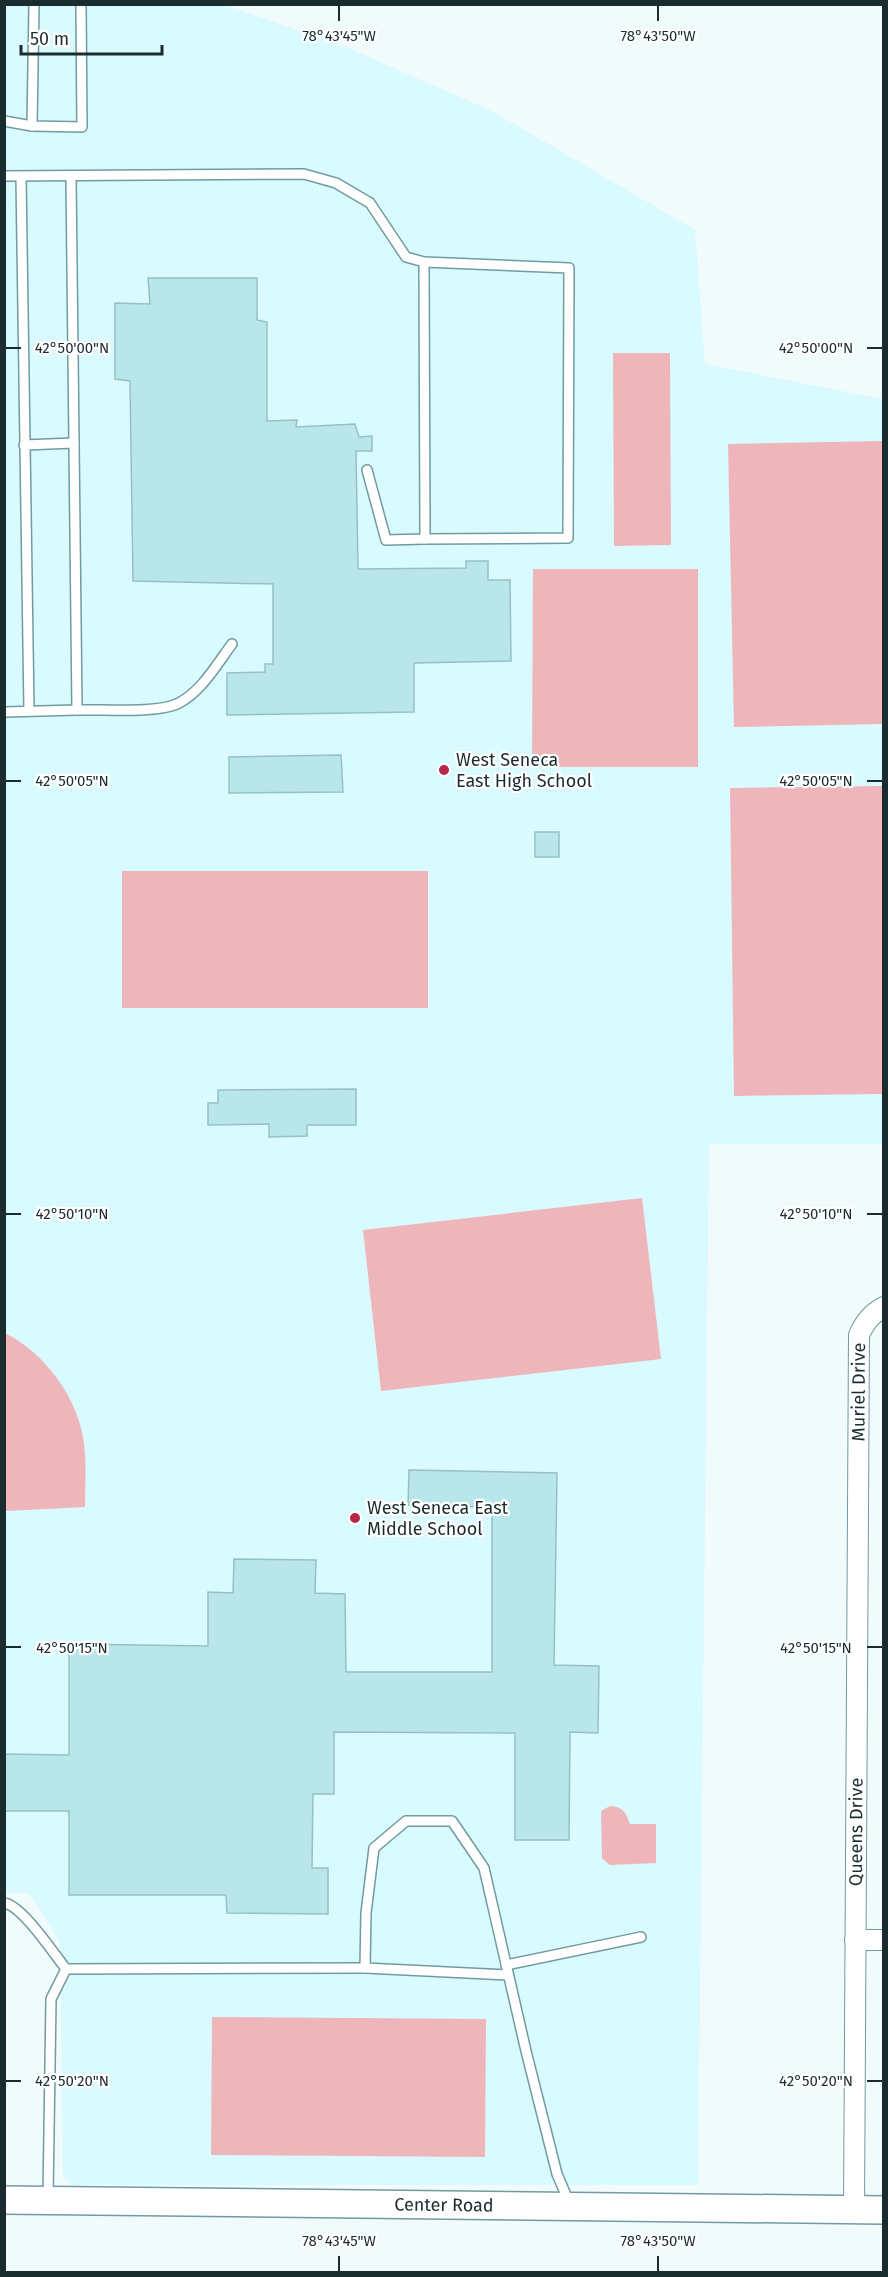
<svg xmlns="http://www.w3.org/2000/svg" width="888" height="2277" viewBox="0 0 888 2277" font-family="'Fira Sans',sans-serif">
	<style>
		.built { fill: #d9fafe }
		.green { fill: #eeb6ba }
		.building { fill: #b9e6eb; stroke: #95c1c6; stroke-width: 1.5 }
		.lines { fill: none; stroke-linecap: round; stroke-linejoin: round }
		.lane-casing { stroke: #709ba0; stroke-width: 12 }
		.street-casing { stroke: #709ba0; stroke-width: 22 }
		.secondary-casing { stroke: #709ba0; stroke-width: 30 }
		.lane { stroke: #fff; stroke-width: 9 }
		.street { stroke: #fff; stroke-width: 20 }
		.secondary { stroke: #fff; stroke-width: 27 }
		.ticks { fill: none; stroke: #1a2c2e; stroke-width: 2 }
		.poi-dot { fill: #b72547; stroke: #fff; stroke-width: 2 }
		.labels { text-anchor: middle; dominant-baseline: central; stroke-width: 4.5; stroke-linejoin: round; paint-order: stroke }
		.poi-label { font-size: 18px; fill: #1a2c2e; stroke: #fff; text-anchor: start }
		.street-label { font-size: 18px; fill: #1a2c2e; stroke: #fff }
		.ticks-label { font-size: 15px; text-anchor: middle; fill: #1a2c2e; stroke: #fff; stroke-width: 4.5; stroke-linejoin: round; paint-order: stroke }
	</style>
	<rect width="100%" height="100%" fill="#f2fbfc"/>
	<!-- built -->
	<polygon class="built" points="5,5 226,5 353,50 494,112 695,230 705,364 883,399 883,1144 709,1144 698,2185 72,2185 63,2176 60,1942 29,1893 5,1893"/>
	<!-- green -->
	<g class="green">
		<polygon points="613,353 670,353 671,545 614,546"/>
		<polygon points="882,441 883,724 734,727 728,444"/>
		<polygon points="533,569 698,569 698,767 532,767"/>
		<polygon points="883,786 883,1094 734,1096 730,788"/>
		<rect x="122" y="871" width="306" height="137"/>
		<polygon points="642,1198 661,1359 381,1391 363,1230"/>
		<path d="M 5,1333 C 43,1352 76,1395 83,1437 C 87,1460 85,1484 85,1507 L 5,1511 Z"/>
		<path d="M 610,1806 C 623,1807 626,1812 630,1824 L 656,1824 L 656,1863 L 610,1865 L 602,1858 L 601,1811 Z"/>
		<polygon points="212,2017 486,2019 485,2157 211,2155"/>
	</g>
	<!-- building -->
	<g class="building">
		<polygon points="148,278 257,278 257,320 267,322 267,421 297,420 296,427 355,424 359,437 372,436 372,451 356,451 358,569 466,568 466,561 488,561 488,580 510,580 511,661 414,663 414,712 227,715 227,673 265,672 265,664 273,664 273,584 133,581 130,381 115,379 115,303 150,304"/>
		<polygon points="341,755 343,792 229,793 229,757"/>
		<rect x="535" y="832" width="24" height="25"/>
		<polygon points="356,1089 356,1125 307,1125 307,1136 269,1137 269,1124 208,1125 208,1103 218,1103 218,1090"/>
		<polygon points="409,1470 557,1473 554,1665 599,1666 598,1733 570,1732 569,1840 515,1840 515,1733 334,1732 334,1794 313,1794 312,1868 328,1868 328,1914 227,1913 226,1895 69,1895 69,1811 4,1811 4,1754 69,1755 69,1644 208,1646 208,1592 233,1593 234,1559 316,1560 315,1593 345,1594 346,1672 492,1672 492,1507 408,1505"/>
	</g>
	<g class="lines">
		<defs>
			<g id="lane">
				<polyline points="4,121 32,126 82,127 81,4"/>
				<polyline points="32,126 34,4"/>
				<polyline points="4,176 304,174 336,183 370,203 406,257 424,262 569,268 568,538 425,539"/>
				<polyline points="21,177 29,711"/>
				<polyline points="24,445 74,443"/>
				<polyline points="367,470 386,540 425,539 424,262"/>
				<path d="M 77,710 C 102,709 158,714 179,703 C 202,691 217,664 232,644"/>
				<polyline points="4,712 77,710 71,177"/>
				<path d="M 4,1903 C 22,1905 54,1954 66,1969"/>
				<polyline points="506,1965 641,1937"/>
				<polyline points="66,1969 365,1968"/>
				<polyline points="508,1975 365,1968 366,1913 374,1848 406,1821 452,1821 484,1868 526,2051 557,2174 569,2202"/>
				<polyline points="48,2197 51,1999 66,1969"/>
			</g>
			<g id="street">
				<polyline points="855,1940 884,1940"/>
				<path id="s1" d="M 854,2210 L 859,1335 C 865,1322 871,1314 884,1307"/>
			</g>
			<g id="secondary">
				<path id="s2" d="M 4,2200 L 884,2210"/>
			</g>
		</defs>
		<!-- lane casing -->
		<use href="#lane" class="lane-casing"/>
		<!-- street casing -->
		<use href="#street" class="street-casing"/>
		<!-- secondary casing -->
		<use href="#secondary" class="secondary-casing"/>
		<!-- lane -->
		<use href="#lane" class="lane"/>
		<!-- street -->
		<use href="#street" class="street"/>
		<!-- secondary -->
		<use href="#secondary" class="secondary"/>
	</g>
	<!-- ticks -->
	<path class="ticks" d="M 339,6 L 339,21M 658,6 L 658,21M 6,348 L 21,348M 867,348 L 882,348M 6,781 L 21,781M 867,781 L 882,781M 6,1214 L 21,1214M 867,1214 L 882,1214M 6,1647 L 21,1647M 867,1647 L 882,1647M 6,2081 L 21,2081M 867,2081 L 882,2081M 339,2256 L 339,2271M 658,2256 L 658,2271"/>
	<!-- markers -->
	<g class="poi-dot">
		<circle cx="444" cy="770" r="6"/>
		<circle cx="355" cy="1518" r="6"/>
	</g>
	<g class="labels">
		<!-- poi labels -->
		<g class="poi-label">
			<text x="456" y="760">West Seneca<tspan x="456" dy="21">East High School</tspan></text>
			<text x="367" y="1508">West Seneca East<tspan x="367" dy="21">Middle School</tspan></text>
		</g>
		<!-- street labels -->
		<g class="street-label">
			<text stroke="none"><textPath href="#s1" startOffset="818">Muriel Drive</textPath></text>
			<text stroke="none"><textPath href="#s1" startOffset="378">Queens Drive</textPath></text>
			<text stroke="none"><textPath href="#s2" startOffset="440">Center Road</textPath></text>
		</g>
	</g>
	<g class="ticks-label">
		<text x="339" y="41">78°43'45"W</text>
		<text x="658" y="41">78°43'50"W</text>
		<text x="816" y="353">42°50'00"N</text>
		<text x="72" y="353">42°50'00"N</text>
		<text x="72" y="786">42°50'05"N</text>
		<text x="816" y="786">42°50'05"N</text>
		<text x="72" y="1219">42°50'10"N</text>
		<text x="816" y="1219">42°50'10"N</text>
		<text x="72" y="1653">42°50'15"N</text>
		<text x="816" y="1653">42°50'15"N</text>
		<text x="72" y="2086">42°50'20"N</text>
		<text x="816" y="2086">42°50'20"N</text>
		<text x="339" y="2246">78°43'45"W</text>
		<text x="658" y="2246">78°43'50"W</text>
	</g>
	<!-- border -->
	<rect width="888" height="2277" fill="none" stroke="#1a2c2e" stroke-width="12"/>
	<!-- scale -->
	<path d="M21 45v9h141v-9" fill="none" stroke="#1a2c2e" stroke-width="3"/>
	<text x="30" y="45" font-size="18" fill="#1a2c2e" stroke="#ffffff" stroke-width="4.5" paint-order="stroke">50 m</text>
</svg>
